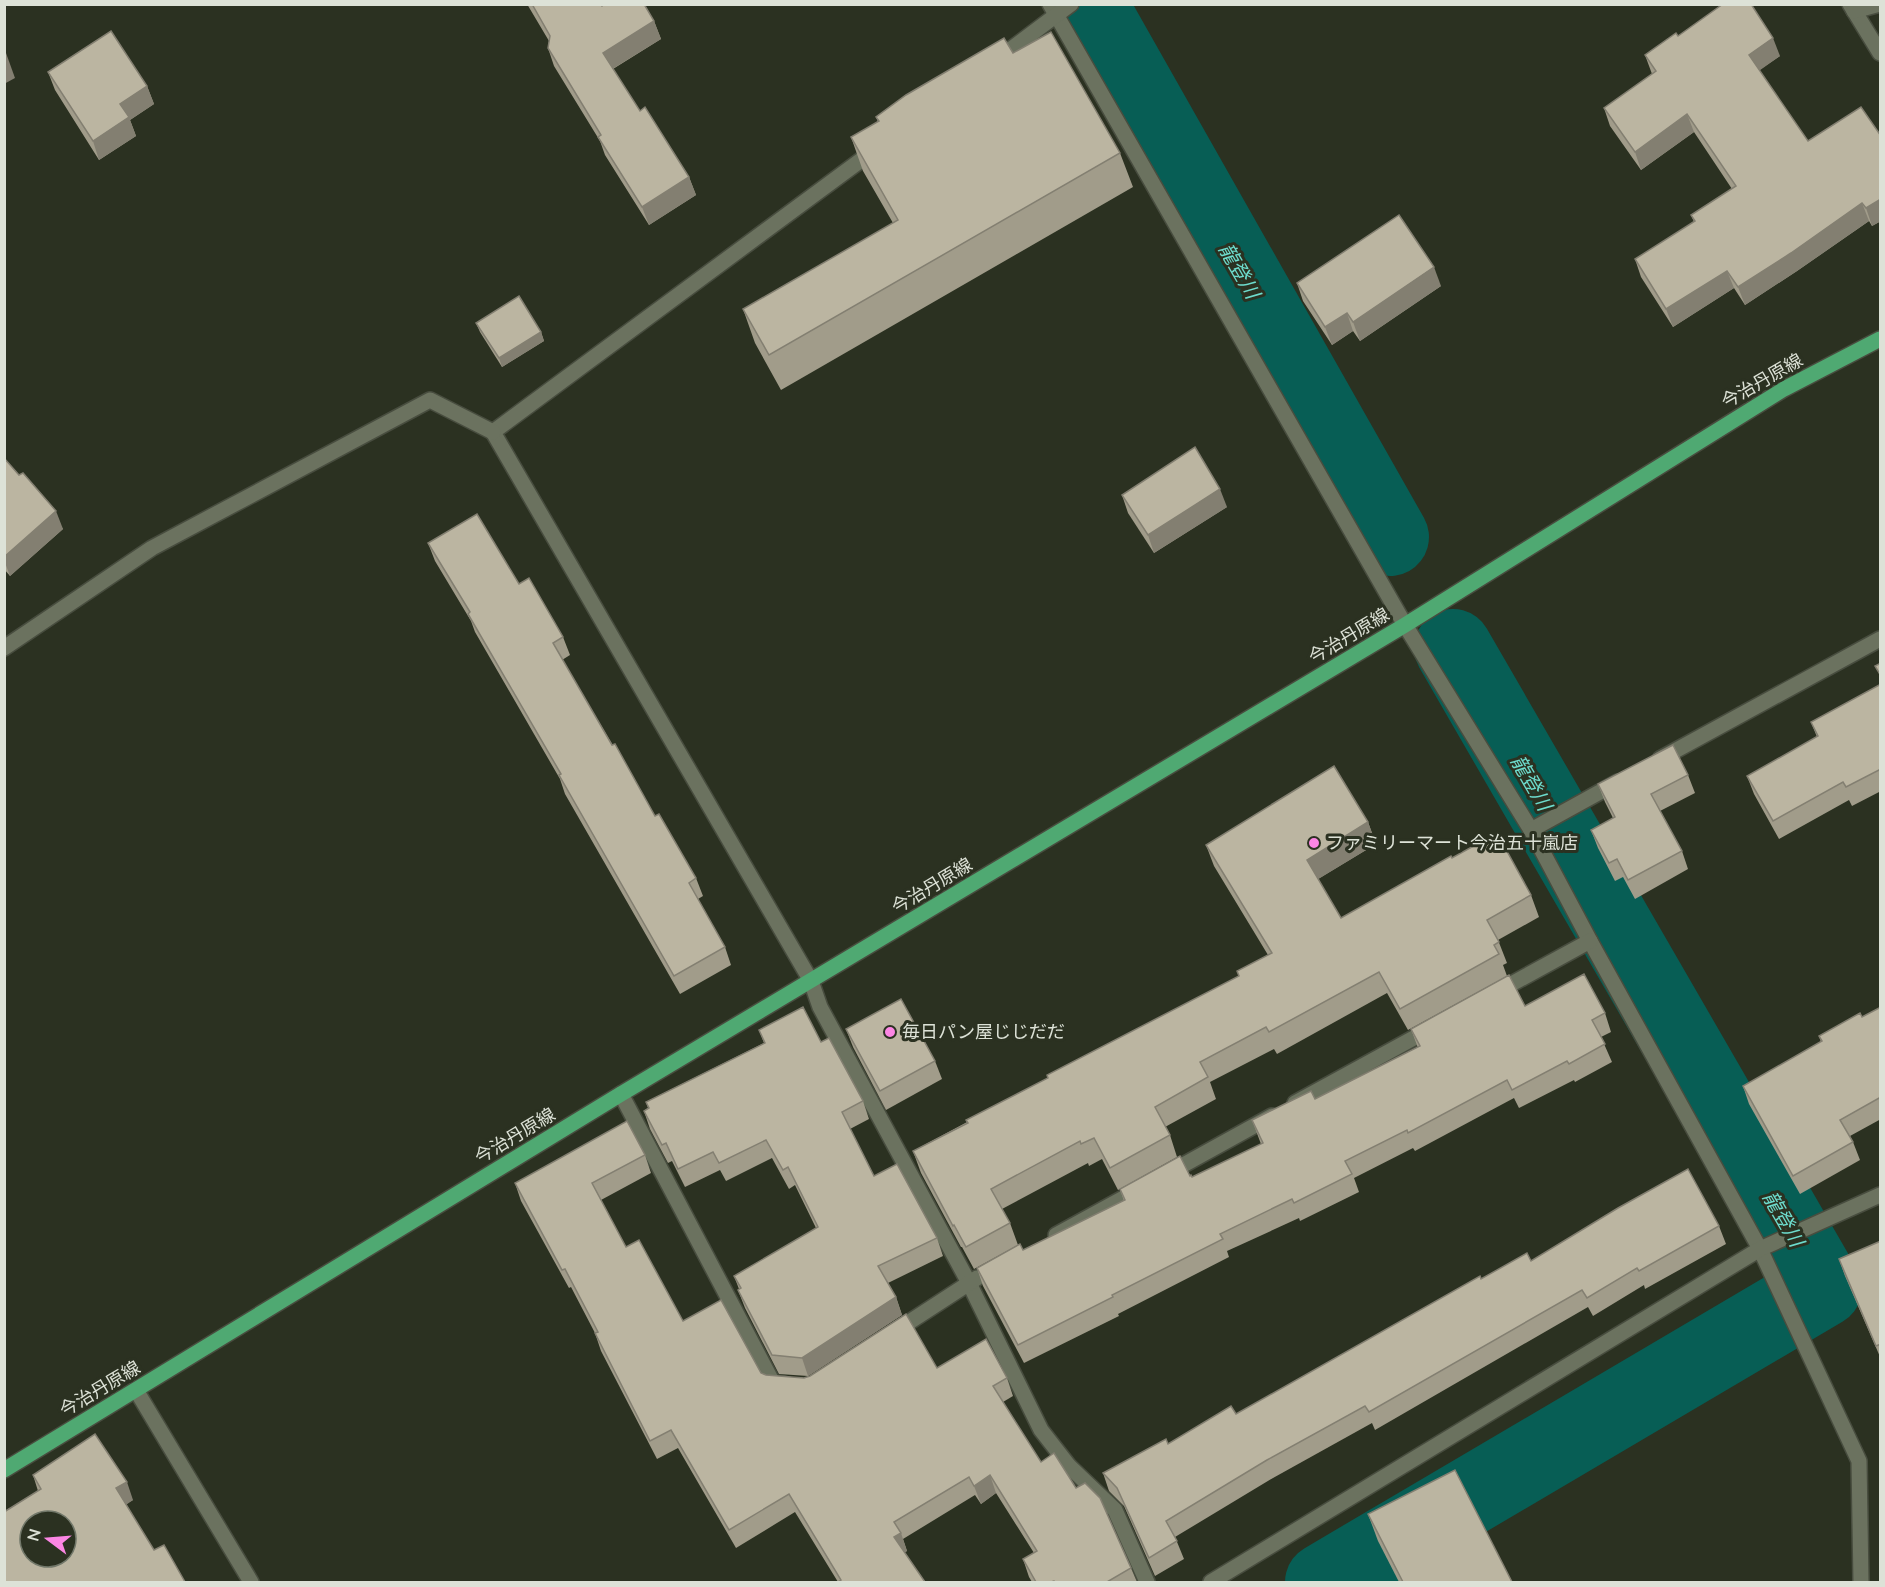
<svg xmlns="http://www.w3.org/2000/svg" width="1885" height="1587" viewBox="0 0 1885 1587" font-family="'Nunito Sans','Noto Sans JP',sans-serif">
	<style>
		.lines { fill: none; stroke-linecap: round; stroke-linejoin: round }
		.river { stroke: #075e55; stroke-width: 78 }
		.minor-casing { stroke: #484d3f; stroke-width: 18 }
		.major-casing { stroke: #484d3f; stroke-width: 18 }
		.minor { stroke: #6b725f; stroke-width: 15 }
		.major { stroke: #4fa972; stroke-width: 15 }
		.wall { fill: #a19c8a }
		.shaded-wall { fill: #837f71 }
		.building { fill: #bbb5a1; stroke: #837f71; stroke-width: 1.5; fill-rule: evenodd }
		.poi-dot { fill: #fc86e4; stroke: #2b3121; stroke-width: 2 }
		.labels { text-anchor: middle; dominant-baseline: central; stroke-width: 6; stroke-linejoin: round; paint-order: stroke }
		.street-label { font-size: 18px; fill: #dde2d7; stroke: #2b3121 }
		.poi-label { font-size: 18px; fill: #dde2d7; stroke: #2b3121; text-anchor: start }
		.water-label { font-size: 20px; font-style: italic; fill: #6ddccd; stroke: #2b3121 }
	</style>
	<rect width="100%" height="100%" fill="#2b3121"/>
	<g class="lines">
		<!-- river -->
		<g class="river">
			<polyline points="1088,4 1390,537"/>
			<polyline points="1324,1582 1823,1288 1453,648"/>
		</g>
		<defs>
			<g id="minor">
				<polyline points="1050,4 1405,625 1531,830 1590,941 1760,1249 1859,1461 1861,1582"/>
				<polyline points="1850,4 1880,53"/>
				<polyline points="1854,11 1880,4"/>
				<polyline points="994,62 1071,4"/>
				<polyline points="876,149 493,432 811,981 820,1007 969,1283 1041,1430 1069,1466 1115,1510 1147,1582"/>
				<polyline points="4,648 152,548 430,400 493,432"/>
				<polyline points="1660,759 1880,639"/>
				<polyline points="1531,830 1618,782"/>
				<polyline points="1495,993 1590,941"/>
				<polyline points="621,1094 773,1383 784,1384"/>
				<polyline points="1295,1103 1432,1028"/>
				<polyline points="1167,1174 1272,1116"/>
				<polyline points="1056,1235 1140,1189"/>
				<polyline points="894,1332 977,1278"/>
				<polyline points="136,1390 251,1582"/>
				<polyline points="1211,1582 1760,1249 1880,1195"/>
			</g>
			<polyline id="major" points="4,1470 621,1094 1405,625 1784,389 1880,339"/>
		</defs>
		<!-- minor casing -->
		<use href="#minor" class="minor-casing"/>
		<!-- major casing -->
		<use href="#major" class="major-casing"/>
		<!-- minor -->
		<use href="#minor" class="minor"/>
		<!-- major -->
		<use href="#major" class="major"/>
	</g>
	<!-- wall -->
	<g class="wall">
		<polygon points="527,4 601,4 602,6 654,21 661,39 613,69 640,111 689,177 696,195 649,225 605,155 600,141 554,66 548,48 549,41"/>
		<polygon points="1013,53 1120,153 1133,187 781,390 755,343 743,309 893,223 863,171 851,137 878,122 876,117"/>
		<polygon points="1645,55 1780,56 1759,70 1808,141 1881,136 1881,221 1872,226 1869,221 1797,271 1745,305 1734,288 1673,327 1641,277 1635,259 1694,222 1691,215 1732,189 1694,132 1641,170 1610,126 1604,108 1652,74"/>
		<polygon points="48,72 147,86 154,104 130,120 136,136 99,160 55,90"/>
		<polygon points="1297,283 1441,286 1360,341 1353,331 1332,345 1303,301"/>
		<polygon points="476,323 541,332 544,341 502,367 480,332"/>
		<polygon points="4,458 63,529 10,576 4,569"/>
		<polygon points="1122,495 1227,507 1154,553 1128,513"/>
		<polygon points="428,543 519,584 563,637 570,655 562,660 655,816 696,878 703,896 698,899 725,947 731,965 680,994 565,794 560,779 475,632 471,621 435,561"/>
		<polygon points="1881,684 1881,791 1852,806 1849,800 1779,839 1754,794 1747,776 1817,737 1811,722"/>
		<polygon points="1688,775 1695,793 1660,811 1682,851 1688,869 1635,899 1623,877 1615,881 1598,848 1591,830 1613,818 1605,802 1598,784"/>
		<polygon points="1368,822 1376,844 1318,879 1341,918 1452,858 1531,895 1539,917 1498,940 1507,963 1503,965 1507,976 1408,1030 1387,993 1277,1054 1274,1049 1210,1082 1216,1099 1165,1127 1170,1135 1177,1157 1118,1190 1102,1159 1089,1166 1088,1163 1002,1209 1010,1223 1018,1245 974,1269 962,1247 961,1247 921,1173 913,1151 1239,976 1237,971 1268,955 1214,866 1206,845"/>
		<polygon points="1525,1006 1605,1013 1611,1032 1601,1037 1612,1062 1575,1082 1574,1080 1519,1108 1514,1098 1415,1151 1413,1148 1354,1178 1359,1192 1300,1221 1299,1218 1227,1251 1229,1257 1118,1314 1119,1316 1024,1363 983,1286 977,1268 1023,1250 1124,1201 1120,1189 1190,1176 1192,1177 1261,1144 1252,1120 1315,1099 1418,1048 1411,1029"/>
		<polygon points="1881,1007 1881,1119 1850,1136 1853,1142 1860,1160 1800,1194 1749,1104 1743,1086 1821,1042 1819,1036 1862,1017"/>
		<polygon points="846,1029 935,1061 942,1079 886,1110 853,1047"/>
		<polygon points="759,1030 821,1042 863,1101 869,1119 850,1129 874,1176 937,1238 943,1256 888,1283 896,1297 902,1315 808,1376 779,1374 745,1308 738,1290 739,1289 734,1276 816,1228 795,1185 789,1189 772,1158 726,1181 720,1170 685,1187 672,1161 668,1163 650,1129 644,1111 648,1108 646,1102 764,1043"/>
		<polygon points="645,1155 651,1173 601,1200 626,1247 683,1321 761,1373 766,1375 804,1378 937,1368 1007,1378 1013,1396 1003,1402 1041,1462 1076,1488 1131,1568 1137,1582 1032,1582 1029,1577 1023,1559 1034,1553 996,1493 981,1504 975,1495 903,1539 907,1551 838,1582 795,1512 736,1548 678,1448 657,1459 601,1351 595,1333 571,1287 569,1288 521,1201 515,1183"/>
		<polygon points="1719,1226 1726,1244 1645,1289 1644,1285 1593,1316 1588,1307 1375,1430 1372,1423 1273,1478 1175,1537 1184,1559 1155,1576 1124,1506 1109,1491 1103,1473 1236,1414 1481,1279 1531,1261"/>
		<polygon points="1881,1241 1881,1359 1845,1276 1839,1259"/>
		<polygon points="33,1475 133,1500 126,1504 154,1550 38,1491"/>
		<polygon points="1368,1514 1512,1582 1399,1582 1378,1541"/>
	</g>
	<!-- shaded-wall -->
	<g class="shaded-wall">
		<polygon points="654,21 661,39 609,71 603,53"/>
		<polygon points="1773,38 1780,56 1756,73 1749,55"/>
		<polygon points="6,53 15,78 4,84 4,54"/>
		<polygon points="147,86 154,104 130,120 136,136 99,160 93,141 120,104"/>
		<polygon points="1687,114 1694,132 1641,170 1635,152"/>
		<polygon points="689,177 696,195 649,225 642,207"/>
		<polygon points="1881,199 1881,221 1872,226 1866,208"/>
		<polygon points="1862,203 1869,221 1797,271 1745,305 1738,287"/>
		<polygon points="1434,267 1441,286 1360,341 1353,322"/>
		<polygon points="1727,271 1734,288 1673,327 1666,309"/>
		<polygon points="1347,313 1353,331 1332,345 1325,327"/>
		<polygon points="541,332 544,341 502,367 499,358"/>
		<polygon points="1220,489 1227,507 1154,553 1148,535"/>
		<polygon points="56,511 63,529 10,576 4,560 4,557"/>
		<polygon points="1368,822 1376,844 1315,881 1307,860"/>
		<polygon points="896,1297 902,1315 808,1376 802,1358"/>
		<polygon points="990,1475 996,1493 981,1504 974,1486"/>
		<polygon points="127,1482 133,1500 123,1507 116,1488"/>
		<polygon points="901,1533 907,1551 901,1555 894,1537"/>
	</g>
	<!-- building -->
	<g class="building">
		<polygon points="532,4 601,4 602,6 605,4 644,4 654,21 603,53 640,111 645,107 689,177 642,207 598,137 601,135 548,48 550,36"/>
		<polygon points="1723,4 1751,4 1773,38 1749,55 1808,141 1861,107 1881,136 1881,199 1866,208 1862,203 1791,253 1738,287 1727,271 1666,309 1635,259 1695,221 1691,215 1736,186 1687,114 1635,152 1604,108 1656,71 1645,55 1676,33 1678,36"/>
		<polygon points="111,31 147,86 120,104 129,117 93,141 48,72"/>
		<polygon points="1051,32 1120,153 769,355 743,309 898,220 851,137 879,121 876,117 906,95 1004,38 1013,53"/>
		<polygon points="1399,215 1434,267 1353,322 1347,313 1325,327 1297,283"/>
		<polygon points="519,296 541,332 499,358 476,323"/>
		<polygon points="1195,447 1220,489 1148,535 1122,495"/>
		<polygon points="4,458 19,475 23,473 56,511 4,557"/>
		<polygon points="477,514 519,584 529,578 563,637 553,643 612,745 615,744 655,816 659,814 696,878 689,883 725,947 674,976 559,775 561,774 468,614 470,612 428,543"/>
		<polygon points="1881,663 1881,676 1875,666"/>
		<polygon points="1881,684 1881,769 1846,787 1843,782 1773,821 1747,776 1818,736 1811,722"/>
		<polygon points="1673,745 1688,775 1651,794 1682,851 1628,880 1617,859 1609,863 1591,830 1615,817 1598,784"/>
		<polygon points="1334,766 1368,822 1307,860 1341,918 1451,856 1452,858 1497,833 1531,895 1487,920 1499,942 1494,945 1499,954 1400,1009 1379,972 1269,1032 1266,1027 1200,1062 1208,1077 1155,1107 1170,1135 1110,1168 1094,1138 1081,1144 1080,1141 991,1189 1010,1223 966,1247 954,1225 953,1226 913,1151 968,1123 966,1120 1048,1078 1047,1075 1239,976 1237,971 1272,953 1206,845"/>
		<polygon points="1584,974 1605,1013 1592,1020 1605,1044 1569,1064 1567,1061 1512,1090 1507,1080 1408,1133 1407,1130 1345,1161 1352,1174 1294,1203 1292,1199 1220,1234 1223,1239 1112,1295 1113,1297 1018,1345 977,1268 1020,1244 1023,1250 1125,1200 1120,1189 1180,1156 1190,1176 1191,1175 1192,1177 1263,1143 1252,1120 1311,1091 1315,1099 1420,1046 1411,1029 1509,975 1525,1006"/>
		<polygon points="901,999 935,1061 880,1091 846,1029"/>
		<polygon points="803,1007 821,1042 829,1038 863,1101 842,1112 874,1176 897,1164 937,1238 878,1266 896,1297 802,1358 772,1355 738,1290 741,1288 734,1276 818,1227 788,1167 783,1170 766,1140 719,1163 713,1152 678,1169 666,1143 662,1145 644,1111 649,1108 646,1102 765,1043 759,1030"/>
		<polygon points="1881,1007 1881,1097 1840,1120 1853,1142 1793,1176 1743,1086 1822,1041 1819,1036 1860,1013 1862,1017"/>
		<polygon points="627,1121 645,1155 592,1183 626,1247 639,1240 683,1321 721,1300 761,1373 766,1375 804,1378 810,1376 906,1314 937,1368 986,1339 1007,1378 993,1386 1041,1462 1054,1453 1076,1488 1085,1483 1100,1498 1131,1568 1107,1582 1055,1582 1054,1581 1051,1582 1036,1582 1023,1559 1037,1551 990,1475 974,1486 969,1477 894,1522 901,1533 894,1537 925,1582 838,1582 841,1580 789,1494 729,1530 671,1430 650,1441 595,1333 598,1332 565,1269 562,1270 515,1183"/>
		<polygon points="1688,1169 1719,1226 1639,1271 1637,1268 1587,1298 1582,1290 1369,1412 1365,1406 1267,1460 1166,1521 1177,1541 1149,1558 1117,1488 1103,1473 1166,1439 1168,1444 1231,1406 1236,1414 1480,1276 1481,1279 1527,1253 1531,1261 1618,1208"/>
		<polygon points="1881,1241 1881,1344 1876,1346 1839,1259"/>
		<path d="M 95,1434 L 127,1482 L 116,1488 L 154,1550 L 164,1545 L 185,1582 L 4,1582 L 4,1512 L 41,1489 L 33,1475 ZM 30,1521 L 66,1521 L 66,1557 L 30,1557 Z"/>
		<polygon points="1455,1470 1512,1582 1403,1582 1368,1514"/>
	</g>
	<!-- markers -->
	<g class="poi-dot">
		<circle cx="1314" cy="843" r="6"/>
		<circle cx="890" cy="1032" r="6"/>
	</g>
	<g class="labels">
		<!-- street labels -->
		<g class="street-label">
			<text transform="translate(1762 381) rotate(-30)">今治丹原線</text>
			<text transform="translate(1349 636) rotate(-31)">今治丹原線</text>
			<text transform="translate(932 886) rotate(-31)">今治丹原線</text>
			<text transform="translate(515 1136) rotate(-31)">今治丹原線</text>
			<text transform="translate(100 1389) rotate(-31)">今治丹原線</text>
		</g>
		<!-- poi labels -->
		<g class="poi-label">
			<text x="1326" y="843">ファミリーマート今治五十嵐店</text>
			<text x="902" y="1032">毎日パン屋じじだだ</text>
		</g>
		<!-- water labels -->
		<g class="water-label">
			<text transform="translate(1239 271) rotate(60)">龍登川</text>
			<text transform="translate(1531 783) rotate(60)">龍登川</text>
			<text transform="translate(1783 1219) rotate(60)">龍登川</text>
		</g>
	</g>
	<!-- border -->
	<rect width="1885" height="1587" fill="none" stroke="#dde2d7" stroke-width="12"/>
	<!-- north arrow -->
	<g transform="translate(48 1539) rotate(286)"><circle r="28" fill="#2b3121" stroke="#72786a" stroke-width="1.5"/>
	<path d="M0-4.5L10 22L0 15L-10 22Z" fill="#fc86e4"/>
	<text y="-9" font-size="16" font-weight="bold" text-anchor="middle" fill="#dde2d7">N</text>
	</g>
</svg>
